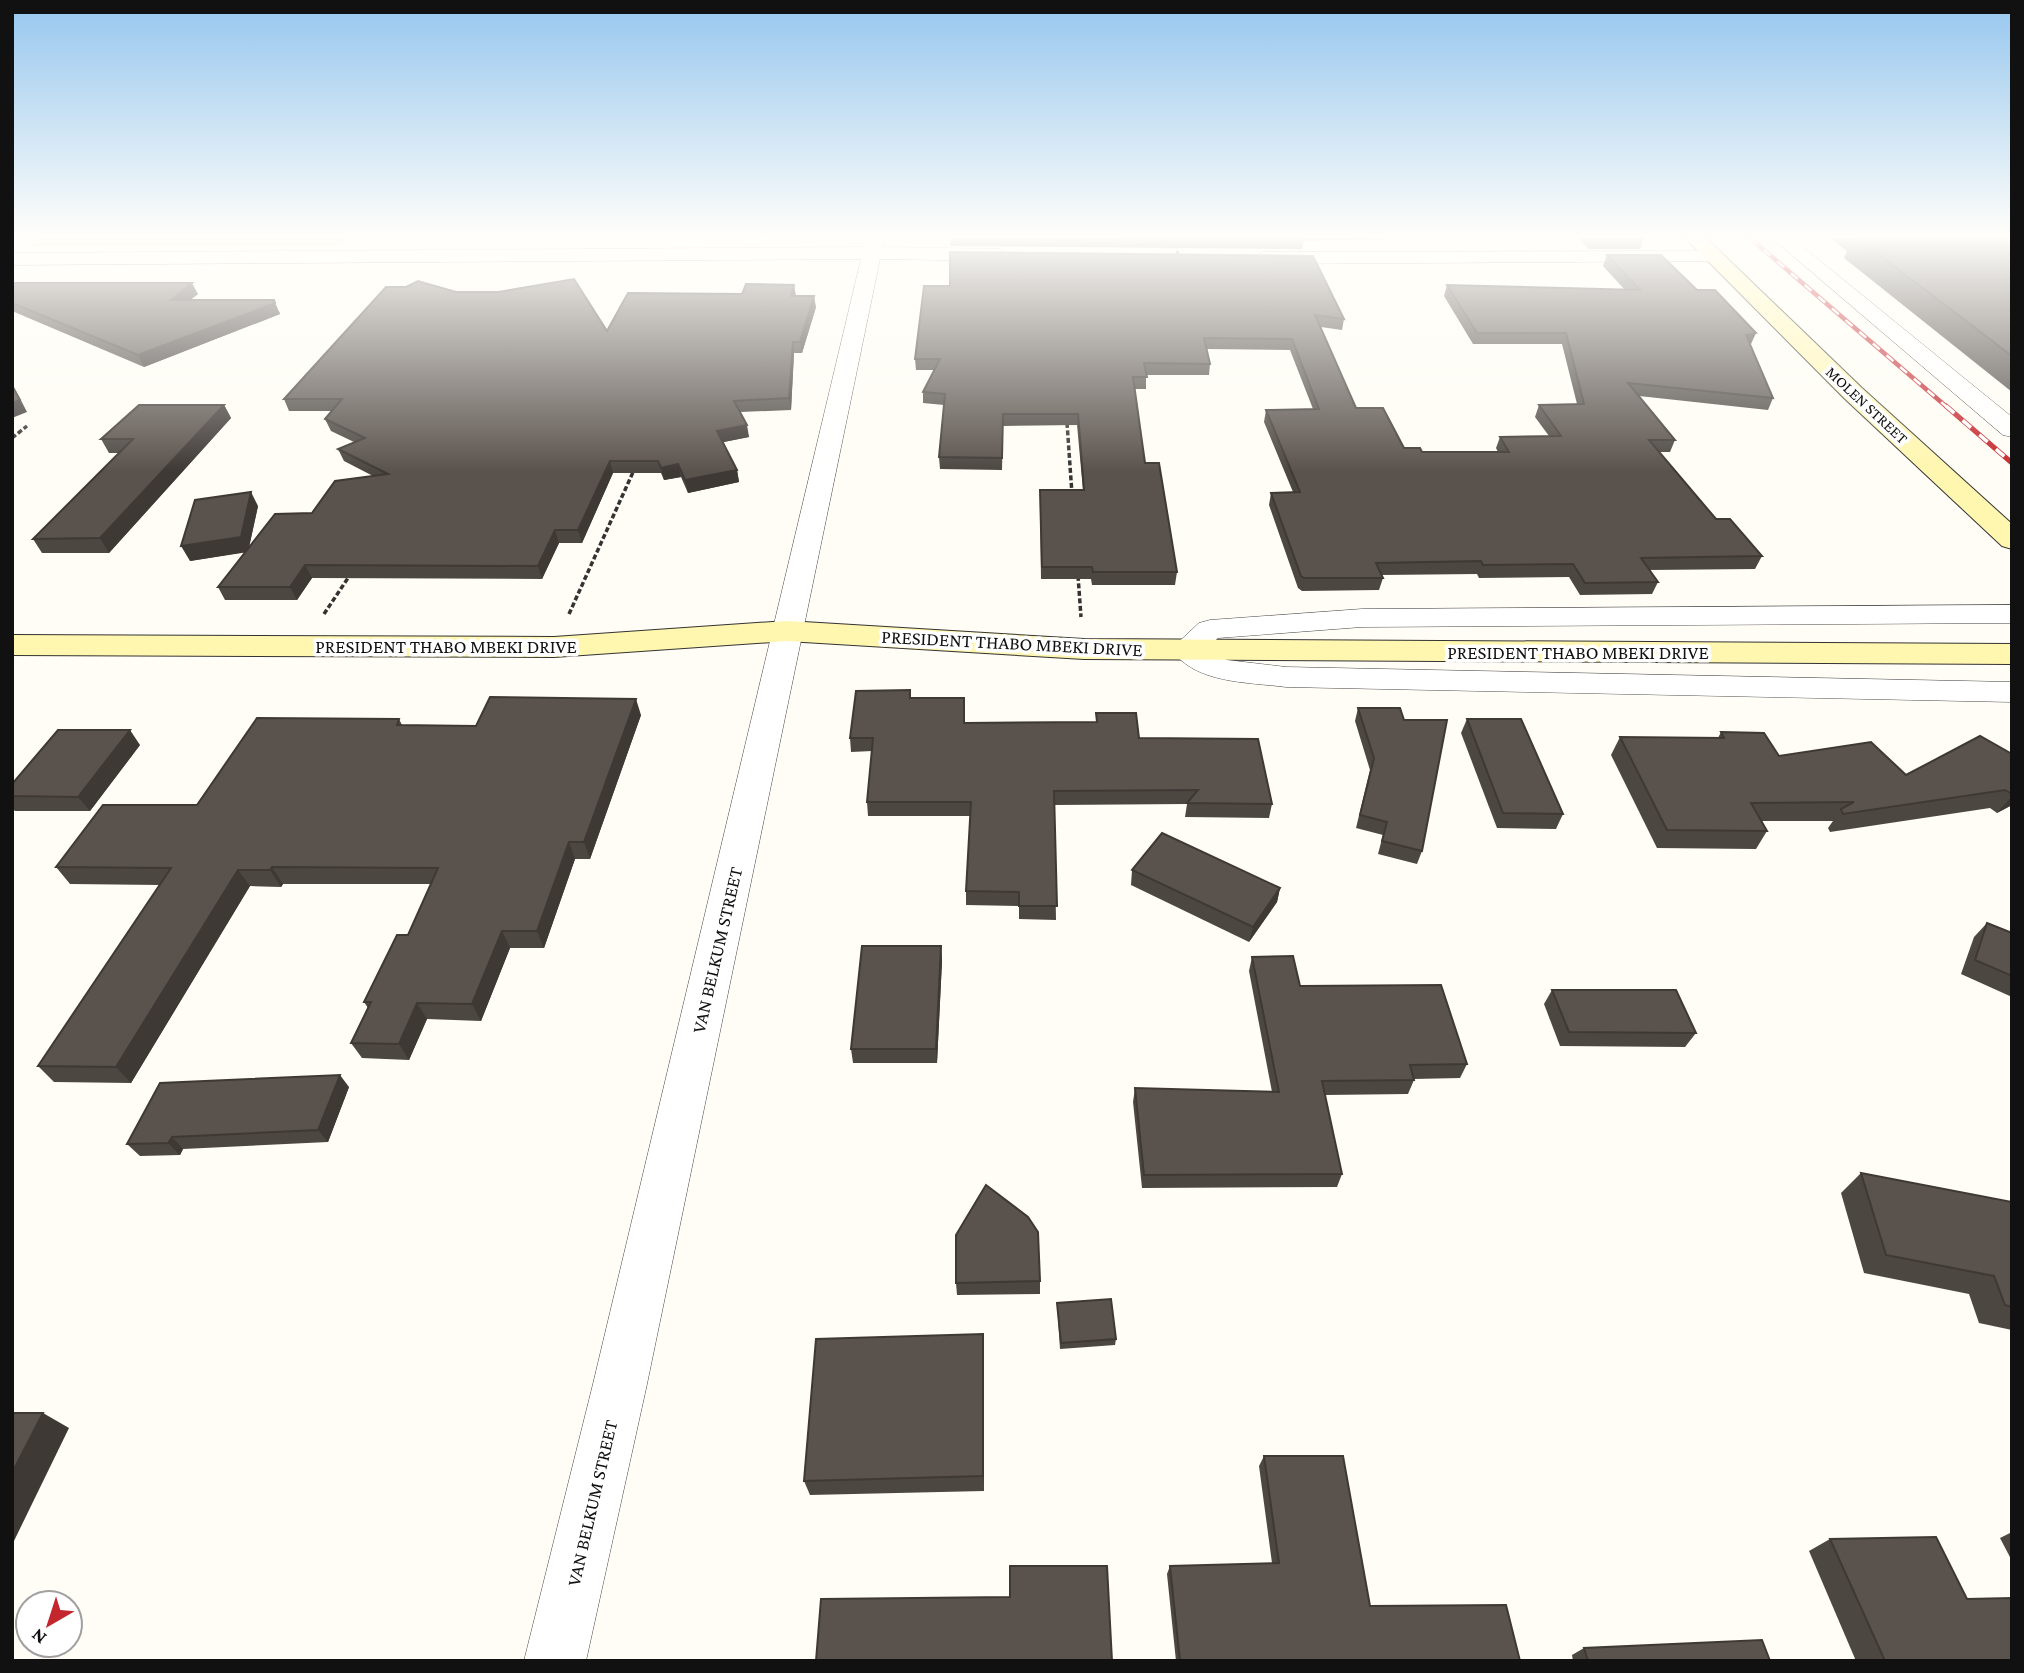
<svg xmlns="http://www.w3.org/2000/svg" width="2024" height="1673" viewBox="0 0 2024 1673" font-family="'Crimson Pro',serif">
	<style>
		.green { fill: #d5ebbd }
		.pitch { fill: #e6f2cf }
		.lines { fill: none; stroke-linecap: round; stroke-linejoin: round }
		.street-casing { stroke: #444; stroke-width: 1 }
		.secondary-casing { stroke: #333; stroke-width: 2 }
		.path-far1 { stroke: #333; stroke-width: 2.5; stroke-dasharray: 4.5 2; stroke-linecap: butt }
		.path { stroke: #333; stroke-width: 3.5; stroke-dasharray: 5 2.5; stroke-linecap: butt }
		.street { fill: #fff; fill-rule: evenodd }
		.secondary { fill: #fff6b0; fill-rule: evenodd }
		.rail-far1-casing { stroke: #c4262e; stroke-width: 4.5 }
		.rail-casing { stroke: #c4262e; stroke-width: 5 }
		.rail-far1 { stroke: #fff; stroke-width: 2.5; stroke-dasharray: 9; stroke-linecap: butt }
		.rail { stroke: #fff; stroke-width: 3.5; stroke-dasharray: 11; stroke-linecap: butt }
		.wall { fill: #4d4742 }
		.shaded-wall { fill: #3f3936 }
		.building { fill: #5a524d; stroke: #3f3936; stroke-width: 2 }
		.labels { text-anchor: middle; dominant-baseline: central; stroke-width: 7; stroke-linejoin: round; paint-order: stroke }
		.far-street-label { font-size: 16px; fill: #111; stroke: #fff }
		.street-label { font-size: 19px; fill: #111; stroke: #fff }
	</style>
	<rect width="100%" height="100%" fill="#fffdf5"/>
	<!-- green -->
	<polygon class="green" points="41,238 349,238 340,246 29,246"/>
	<!-- pitch -->
	<polygon class="pitch" points="350,238 740,238 739,240"/>
	<g class="lines">
		<defs>
			<g id="street">
				<polygon points="866,238 884,238 883,247 999,249 1009,255 999,261 880,259 647,1384 586,1661 524,1661 593,1384 861,259 12,265 12,253 863,247"/>
				<polygon points="1772,238 1792,238 2012,417 2012,437 2003,435"/>
				<polygon points="1714,251 1721,253 1724,257 1721,261 1263,264 1253,258 1263,252"/>
				<path d="M 2012,605 L 2012,623 L 1362,627 L 1218,638 L 1207,648 L 1227,660 L 1286,667 L 2012,682 L 2012,702 L 1286,687 C 1248,682 1195,684 1171,649 L 1199,623 L 1210,620 L 1362,609 Z"/>
			</g>
			<g id="secondary">
				<polygon points="1685,238 1706,238 1862,388 2012,524 2012,549 2002,546 1844,398"/>
				<polygon points="787,621 1084,639 2012,644 2012,664 1084,659 787,641 554,657 12,655 12,635 554,637"/>
			</g>
		</defs>
		<!-- street casing -->
		<use href="#street" class="street-casing"/>
		<!-- secondary casing -->
		<use href="#secondary" class="secondary-casing"/>
		<!-- path-far1 -->
		<polyline class="path-far1" points="1174,238 1179,258"/>
		<!-- path -->
		<g class="path">
			<polyline points="1067,423 1072,494"/>
			<polyline points="12,438 27,426"/>
			<polyline points="1078,576 1081,617"/>
			<polyline points="324,614 350,575"/>
			<polyline points="569,614 634,470"/>
		</g>
		<!-- street -->
		<use href="#street" class="street"/>
		<!-- secondary -->
		<use href="#secondary" class="secondary"/>
		<defs>
			<polyline id="rail-far1" points="1750,238 1948,408"/>
			<polyline id="rail" points="1946,406 2012,463"/>
		</defs>
		<!-- rail-far1 casing -->
		<use href="#rail-far1" class="rail-far1-casing"/>
		<!-- rail casing -->
		<use href="#rail" class="rail-casing"/>
		<!-- rail-far1 -->
		<use href="#rail-far1" class="rail-far1"/>
		<!-- rail -->
		<use href="#rail" class="rail"/>
	</g>
	<!-- wall -->
	<g class="wall">
		<polygon points="950,238 1389,238 1389,239 1304,241 1302,249 950,246"/>
		<polygon points="1578,238 1644,238 1640,249 1588,249"/>
		<polygon points="1830,238 2012,238 2012,392 1844,258 1847,251"/>
		<polygon points="950,252 1344,319 1342,330 1321,327 1356,408 1404,448 1422,452 1498,452 1496,448 1500,437 1549,436 1535,417 1539,405 1577,404 1562,344 1473,344 1444,296 1447,285 1625,290 1603,266 1607,255 1697,290 1756,333 1750,344 1773,398 1768,410 1639,396 1675,440 1670,452 1659,452 1716,519 1762,556 1755,569 1649,570 1658,582 1652,594 1580,595 1569,577 1479,578 1477,574 1381,575 1383,578 1379,590 1302,591 1298,588 1269,505 1271,493 1293,492 1264,422 1266,410 1313,409 1290,350 1207,349 1210,364 1209,375 1146,375 1146,389 1135,389 1145,463 1177,572 1175,585 1092,585 1091,579 1041,579 1040,502 1083,490 1077,425 1003,426 1002,470 940,469 939,457 944,405 923,403 923,392 934,370 916,370 915,359 950,286"/>
		<polygon points="12,283 198,294 190,300 279,311 280,314 144,367 12,311"/>
		<polygon points="456,292 607,331 796,296 816,307 802,353 794,353 791,410 740,412 749,437 723,442 737,470 739,482 688,493 681,477 664,480 661,473 613,473 582,543 559,543 542,579 312,578 297,600 225,600 218,587 245,552 190,561 258,506 249,547 312,513 373,476 344,461 338,449 354,442 331,431 325,419 332,411 289,411 284,399"/>
		<polygon points="224,405 231,418 109,553 42,553 33,539 119,453 109,453 101,439"/>
		<polygon points="911,698 965,723 1096,722 1096,713 1139,738 1272,804 1269,818 1185,817 1187,804 1054,805 1056,920 1019,919 1019,906 966,905 966,891 971,816 868,816 867,802 872,751 851,752 850,738"/>
		<polygon points="1358,708 1422,851 1417,864 1378,854 1383,835 1356,828 1370,770 1355,721"/>
		<polygon points="641,715 590,859 575,859 544,948 510,948 481,1021 427,1019 409,1060 362,1058 351,1043 368,1008 364,1002 408,935 431,884 283,884 281,887 250,886 131,1083 54,1082 38,1066 160,885 70,884 56,867 197,805 399,719 402,725 476,726"/>
		<polygon points="1467,719 1563,814 1556,829 1497,828 1461,733"/>
		<polygon points="1721,732 1779,756 1906,775 2012,754 2012,805 1997,813 1990,808 1830,832 1828,828 1833,821 1761,821 1767,831 1756,849 1657,848 1611,755 1620,737 1718,738"/>
		<polygon points="140,745 90,811 15,811 12,808 12,784"/>
		<polygon points="1132,870 1280,888 1277,902 1249,942 1131,885"/>
		<polygon points="1987,923 2012,933 2012,997 1961,974 1974,937"/>
		<polygon points="941,946 942,961 937,1063 853,1063 851,1049"/>
		<polygon points="1252,957 1300,986 1467,1064 1460,1078 1414,1079 1414,1080 1408,1094 1325,1095 1342,1174 1337,1187 1142,1188 1133,1102 1135,1088 1272,1092 1249,971"/>
		<polygon points="1552,990 1696,1033 1685,1047 1560,1046 1544,1004"/>
		<polygon points="349,1087 328,1142 183,1149 180,1155 140,1156 127,1144"/>
		<polygon points="1861,1173 2012,1202 2012,1330 1979,1323 1969,1294 1864,1273 1841,1193"/>
		<polygon points="1040,1281 1040,1294 957,1295 956,1283"/>
		<polygon points="1057,1303 1116,1339 1115,1345 1060,1349"/>
		<polygon points="983,1334 984,1491 810,1495 804,1481"/>
		<polygon points="1264,1456 1370,1606 1520,1661 1176,1661 1167,1574 1170,1566 1272,1563 1259,1466"/>
		<polygon points="2012,1532 2012,1561 2000,1538"/>
		<polygon points="1830,1539 2012,1661 1856,1661 1809,1551"/>
		<polygon points="1584,1648 1770,1661 1573,1661 1572,1655"/>
	</g>
	<!-- shaded-wall -->
	<g class="shaded-wall">
		<polygon points="192,283 198,294 176,311 171,300"/>
		<polygon points="794,285 796,296 791,296"/>
		<polygon points="814,296 816,307 802,353 800,342"/>
		<polygon points="274,300 280,314 144,367 138,355"/>
		<polygon points="1756,333 1751,344 1741,347 1746,335"/>
		<polygon points="793,342 794,353 791,410 789,398"/>
		<polygon points="12,383 27,412 12,418"/>
		<polygon points="224,405 231,418 109,553 100,538"/>
		<polygon points="747,425 749,437 719,443 717,431"/>
		<polygon points="610,461 613,473 582,543 578,530"/>
		<polygon points="678,464 681,477 664,480 661,468"/>
		<polygon points="737,470 739,482 688,493 685,480"/>
		<polygon points="251,492 258,506 248,552 190,561 181,546"/>
		<polygon points="555,530 559,543 542,579 538,566"/>
		<polygon points="305,565 312,578 297,600 290,587"/>
		<polygon points="636,699 641,715 590,859 584,842"/>
		<polygon points="130,730 140,745 90,811 78,797"/>
		<polygon points="2012,796 2012,805 1997,813"/>
		<polygon points="569,842 575,859 544,948 537,931"/>
		<polygon points="272,867 283,884 281,887 270,870"/>
		<polygon points="238,870 250,886 131,1083 116,1067"/>
		<polygon points="1280,888 1277,902 1249,942 1253,927"/>
		<polygon points="502,931 510,948 481,1021 472,1004"/>
		<polygon points="941,946 942,961 937,1063 936,1049"/>
		<polygon points="417,1003 427,1019 409,1060 399,1044"/>
		<polygon points="340,1075 349,1087 328,1142 318,1130"/>
		<polygon points="172,1137 183,1149 180,1155 168,1143"/>
		<polygon points="983,1334 984,1352 984,1491 983,1476"/>
		<polygon points="43,1413 69,1428 12,1545 12,1473"/>
	</g>
	<!-- building -->
	<g class="building">
		<polygon points="1124,238 1303,238 1304,239"/>
		<polygon points="1857,238 2012,238 2012,356"/>
		<polygon points="950,252 1313,256 1344,319 1315,315 1356,408 1383,408 1404,448 1420,448 1422,452 1509,452 1500,437 1561,436 1539,405 1584,404 1566,333 1477,333 1447,285 1640,290 1607,255 1661,255 1697,290 1715,290 1756,333 1746,335 1773,398 1628,383 1675,440 1649,440 1716,519 1730,519 1762,556 1641,558 1658,582 1585,583 1573,564 1483,565 1481,561 1376,563 1383,578 1304,578 1301,576 1271,493 1300,492 1266,410 1319,409 1292,339 1204,338 1210,364 1144,363 1147,377 1133,377 1145,463 1159,463 1177,572 1093,572 1092,567 1042,567 1040,490 1084,490 1078,414 1003,414 1002,458 939,457 945,394 923,392 940,359 915,359 924,286 950,286"/>
		<polygon points="574,279 607,331 628,293 742,294 746,284 794,285 791,296 814,296 800,342 793,342 789,398 734,401 747,425 717,431 737,470 685,480 678,464 661,468 658,461 610,461 578,530 555,530 538,566 305,565 290,587 218,587 275,514 312,513 335,481 388,474 338,449 365,438 325,419 342,399 284,399 386,287 406,287 418,281 456,292 498,292"/>
		<polygon points="12,283 192,283 171,300 274,300 275,303 138,355 12,303"/>
		<polygon points="12,386 20,400 12,403"/>
		<polygon points="139,405 224,405 100,538 33,539 133,439 101,439"/>
		<polygon points="251,492 241,537 181,546 195,500"/>
		<polygon points="910,690 910,698 964,698 964,723 1097,722 1096,713 1136,713 1139,738 1258,739 1272,804 1187,803 1198,790 1054,791 1057,906 1019,906 1019,892 966,891 971,802 867,802 873,738 850,738 856,691"/>
		<polygon points="490,697 636,699 584,842 569,842 537,931 502,931 472,1004 417,1003 399,1044 351,1043 371,1002 364,1002 397,935 408,935 438,868 272,867 270,870 238,870 116,1067 38,1066 171,868 56,867 103,805 197,805 257,718 399,719 397,725 476,726"/>
		<polygon points="1358,708 1400,708 1404,720 1447,720 1422,851 1382,841 1387,822 1360,815 1374,758"/>
		<polygon points="1467,719 1521,719 1563,814 1503,813"/>
		<polygon points="58,730 130,730 78,797 12,796 12,784"/>
		<polygon points="1721,732 1764,733 1779,756 1871,742 1906,775 1980,736 2012,754 2012,794 2005,790 1843,814 1841,809 1854,802 1751,803 1767,831 1667,830 1620,737 1724,738"/>
		<polygon points="1162,833 1280,888 1253,927 1132,870"/>
		<polygon points="1987,923 2012,933 2012,976 1975,960"/>
		<polygon points="862,946 941,946 936,1049 851,1049"/>
		<polygon points="1293,956 1300,986 1441,985 1467,1064 1410,1065 1414,1080 1322,1081 1342,1174 1144,1175 1135,1088 1279,1092 1252,957"/>
		<polygon points="1552,990 1676,990 1696,1033 1569,1032"/>
		<polygon points="340,1075 318,1130 172,1137 168,1143 127,1144 160,1083"/>
		<polygon points="1861,1173 2012,1202 2012,1307 2005,1305 1994,1276 1886,1255"/>
		<polygon points="986,1185 1028,1217 1038,1232 1040,1281 956,1283 956,1235"/>
		<polygon points="1111,1299 1116,1339 1061,1343 1057,1303"/>
		<polygon points="983,1334 983,1476 804,1481 816,1339"/>
		<polygon points="12,1413 43,1413 12,1473"/>
		<polygon points="1264,1456 1343,1456 1370,1606 1506,1605 1520,1661 1180,1661 1170,1566 1279,1563"/>
		<polygon points="1936,1537 1967,1599 2012,1598 2012,1661 1885,1661 1830,1539"/>
		<polygon points="1010,1566 1107,1566 1112,1661 816,1661 821,1599 1010,1597"/>
		<polygon points="1762,1640 1770,1661 1588,1661 1584,1648"/>
	</g>
	<!-- sky -->
	<linearGradient id="sky" x2="0" y2="1"><stop stop-color="#95c6ee"/><stop offset="0.5" stop-color="#fffefa"/><stop offset="1" stop-color="#fffefa" stop-opacity="0"/></linearGradient>
	<rect width="2024" height="472" fill="url(#sky)"/>
	<g class="labels">
		<!-- far-street labels -->
		<g class="far-street-label">
			<text transform="translate(1867 405) rotate(43)">MOLEN STREET</text>
		</g>
		<!-- street labels -->
		<g class="street-label">
			<text transform="translate(1012 643) rotate(3)">PRESIDENT THABO MBEKI DRIVE</text>
			<text x="446" y="646">PRESIDENT THABO MBEKI DRIVE</text>
			<text x="1578" y="652">PRESIDENT THABO MBEKI DRIVE</text>
			<text transform="translate(717 950) rotate(-77)">VAN BELKUM STREET</text>
			<text transform="translate(592 1503) rotate(-77)">VAN BELKUM STREET</text>
		</g>
	</g>
	<!-- border -->
	<rect width="2024" height="1673" fill="none" stroke="#111111" stroke-width="28"/>
	<!-- north arrow -->
	<g transform="translate(49 1624) rotate(219)"><circle r="33" fill="#ffffff" stroke="#a0a0a0" stroke-width="2"/>
	<path d="M0-5L12 26L0 18L-12 26Z" fill="#c4262e"/>
	<text y="-10" font-size="19" font-weight="bold" text-anchor="middle" fill="#111111">N</text>
	</g>
</svg>
